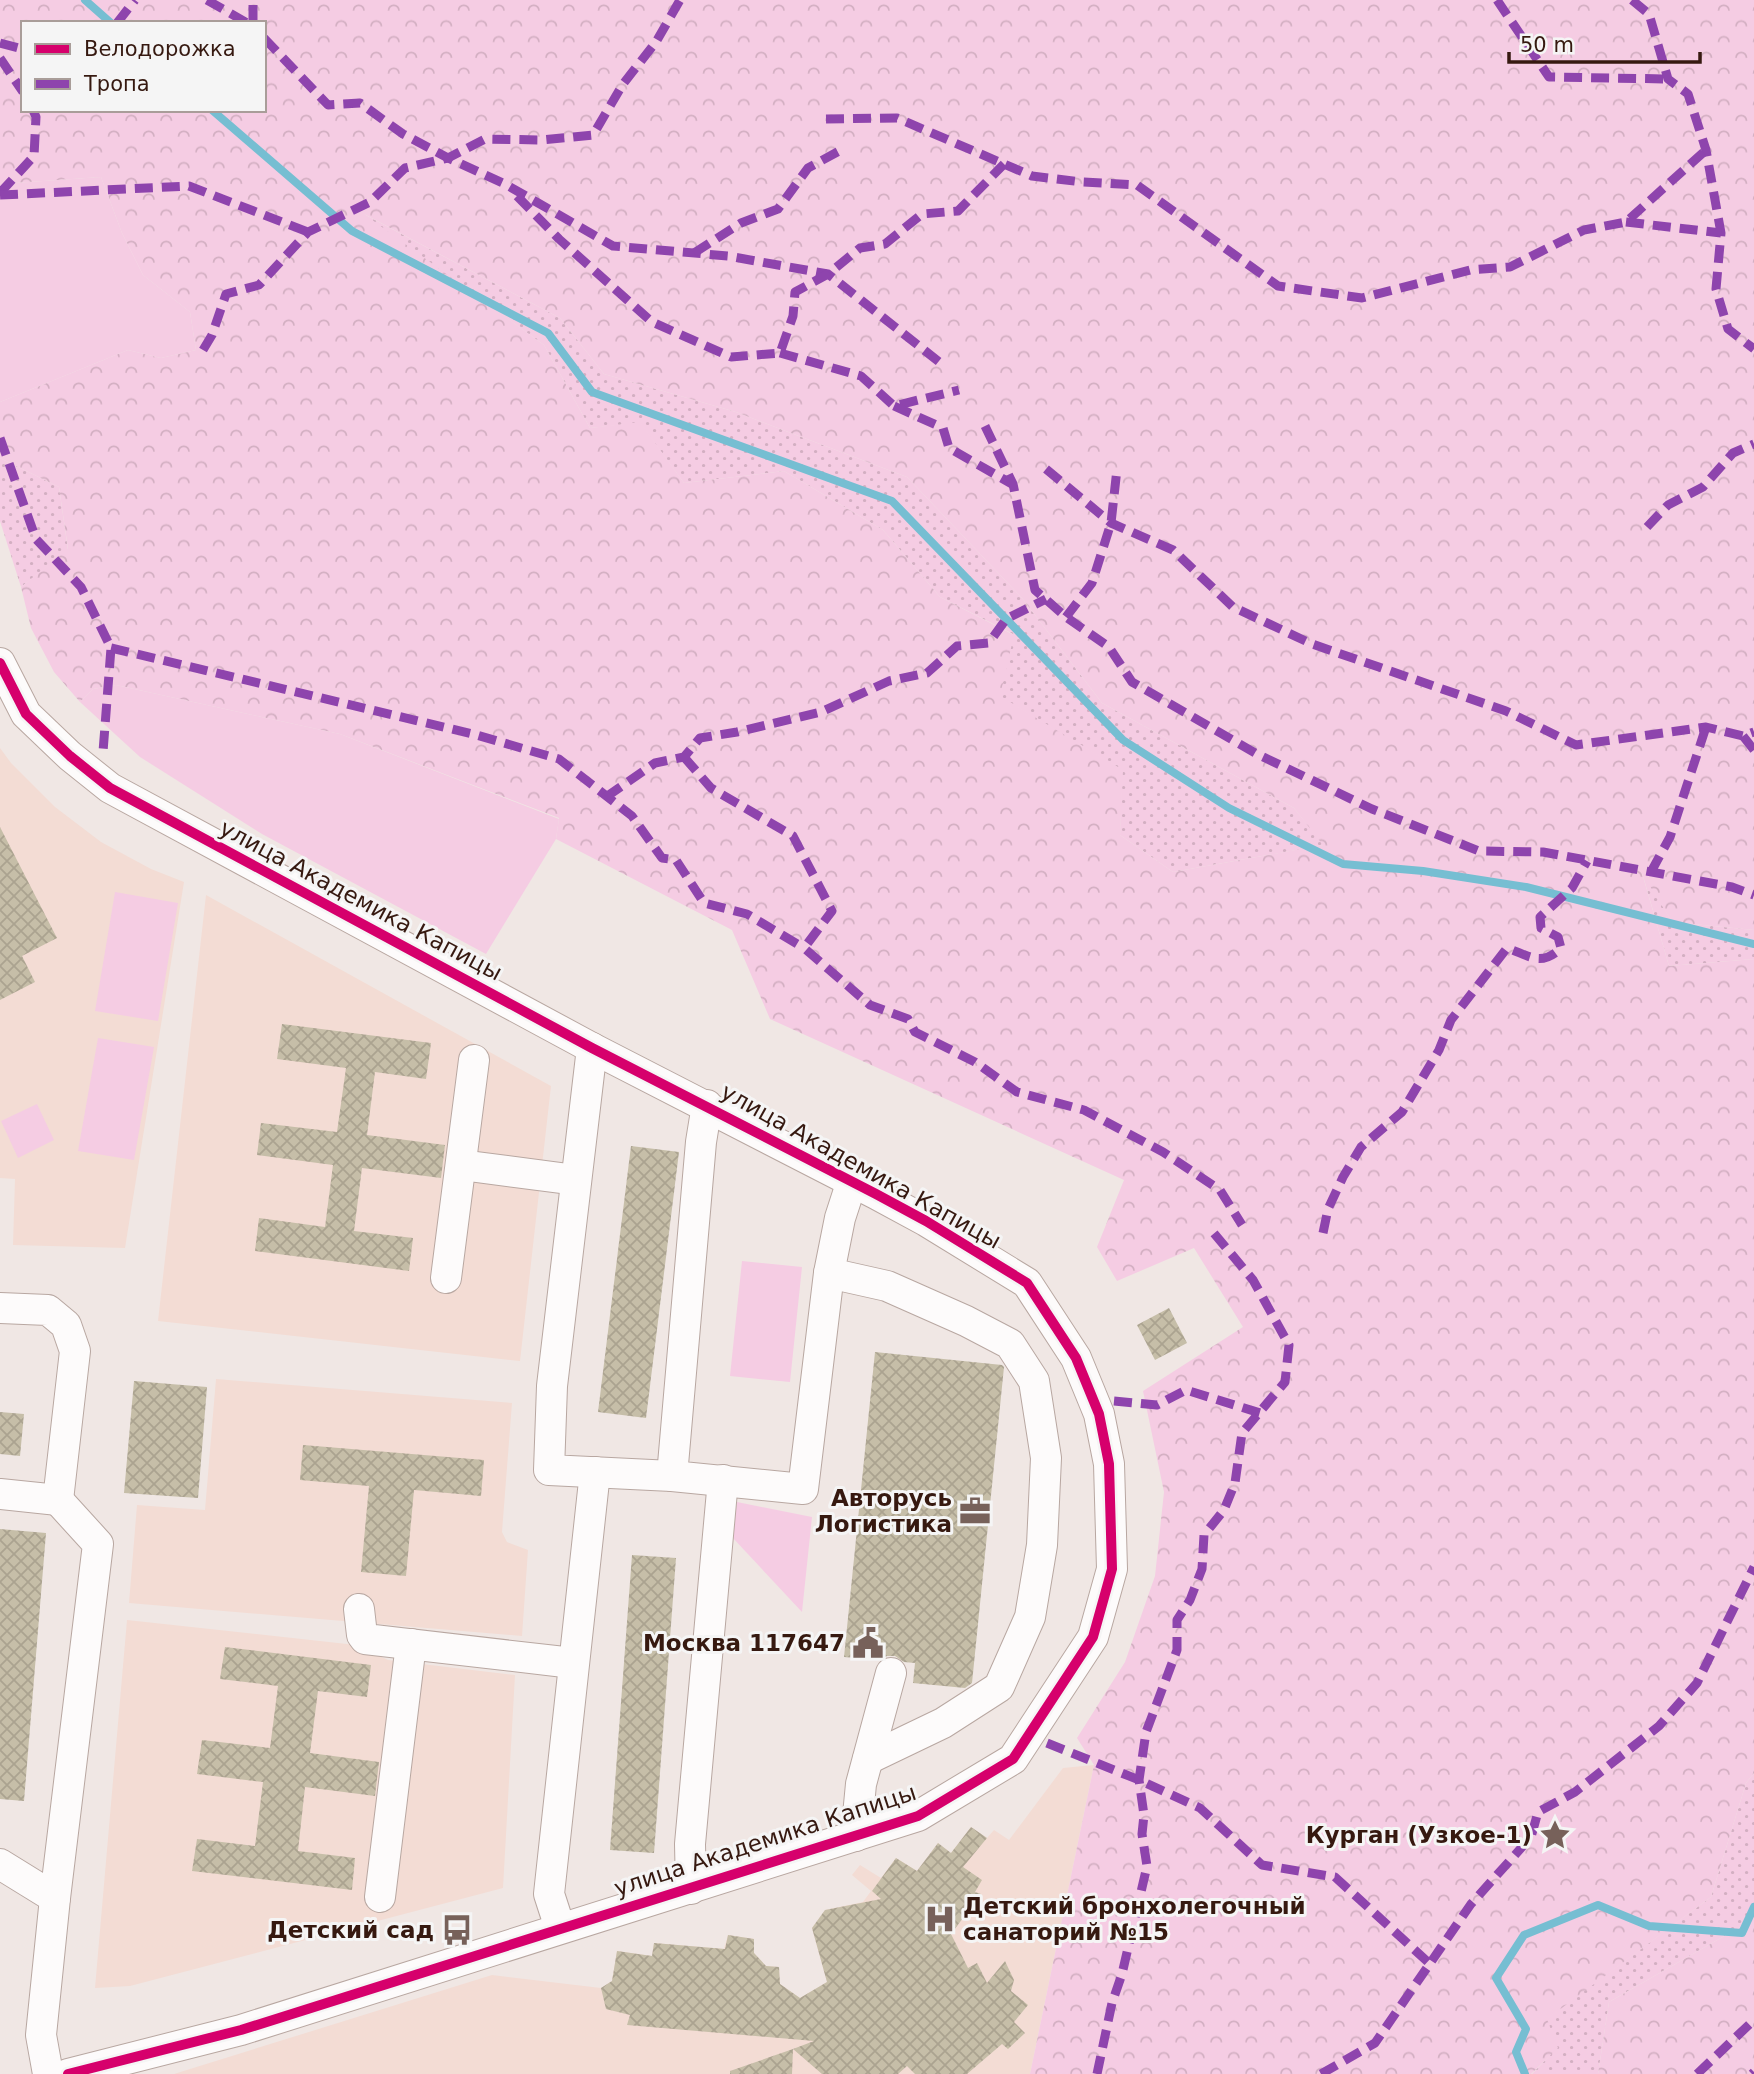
<svg xmlns="http://www.w3.org/2000/svg" width="1754" height="2074" viewBox="0 0 1754 2074" font-family="'DejaVu Sans',sans-serif">
	<style>
		.built { fill: #f3dcd4 }
		.grass { fill: url(#grass-dots) }
		.forest { fill: url(#forest-crowns); fill-rule: evenodd }
		.park { fill: #f5cce3 }
		.lines { fill: none; stroke-linecap: round; stroke-linejoin: round }
		.stream { stroke: #76bed2; stroke-width: 8 }
		.building { fill: url(#building-cross-hatch) }
		.minor-casing { stroke: #b8a7a1; stroke-width: 32 }
		.minor { stroke: #fdfbfb; stroke-width: 30 }
		.quiet { stroke: #8e44ad; stroke-width: 9; stroke-dasharray: 18 9; stroke-linecap: butt }
		.cycleway-casing { stroke: #f5f5f5; stroke-width: 15 }
		.cycleway { stroke: #d6006c; stroke-width: 10 }
		.labels { text-anchor: middle; dominant-baseline: central; stroke-width: 6; stroke-linejoin: round; paint-order: stroke }
		.street-label { font-size: 23px; fill: #361910; stroke: #f5f5f5 }
		.poi-label { font-size: 23px; font-weight: bold; fill: #361910; stroke: #f5f5f5; text-anchor: end }
	</style>
	<defs>
		<pattern id="grass-dots" width="8" height="8" patternUnits="userSpaceOnUse" patternTransform="scale(1.75)"><rect width="8" height="8" fill="#f5cce3"/><path d="M2 2h.1M6 6h.1" fill="none" stroke="#d3afc2" stroke-width="1.8" stroke-linecap="round"/></pattern>
		<pattern id="forest-crowns" width="20" height="18" patternUnits="userSpaceOnUse" patternTransform="scale(1.75)"><rect width="20" height="18" fill="#f5cce3"/><path d="M2 6a3 3 0 1 1 6 0M12 15a3 3 0 1 1 6 0" fill="none" stroke="#d3afc2"/></pattern>
		<pattern id="building-cross-hatch" width="8" height="8" patternUnits="userSpaceOnUse" patternTransform="scale(1.75)"><rect width="8" height="8" fill="#c6bea8"/><path d="M0 0l8 8M0 8l8-8" fill="none" stroke="#aba390"/></pattern>
	</defs>
	<rect width="100%" height="100%" fill="#f0e7e4"/>
	<!-- built -->
	<g class="built">
		<polygon points="0,748 11,763 55,807 101,842 151,869 184,882 125,1248 13,1245 15,1179 0,1178"/>
		<polygon points="206,895 551,1086 520,1361 158,1321"/>
		<polygon points="216,1379 512,1403 502,1532 507,1542 528,1550 522,1636 129,1603 137,1505 205,1510"/>
		<polygon points="127,1620 356,1645 388,1660 515,1675 503,1888 130,1986 95,1988"/>
		<polygon points="1094,1765 1030,2074 174,2074 492,1975 601,1988 612,1981 617,1951 652,1956 654,1943 724,1949 728,1935 754,1939 754,1953 766,1966 779,1967 780,1984 800,1998 827,1982 812,1928 825,1910 863,1902 871,1891 852,1875 860,1865 881,1878 896,1858 917,1871 938,1843 951,1853 971,1827 987,1838 994,1830 1009,1840 1063,1768"/>
	</g>
	<!-- grass -->
	<g class="grass">
		<polygon points="358,211 560,318 604,374 736,412 907,477 1022,598 1102,703 1294,808 1324,845 1173,872 1120,835 1122,770 999,696 1013,634 940,597 883,530 784,471 684,483 640,423 590,428 544,345"/>
		<polygon points="0,458 59,487 68,550 21,587 0,521"/>
		<polygon points="1641,869 1672,922 1754,930 1754,959 1669,966"/>
		<polygon points="1754,1773 1754,1909 1740,1927 1609,2002 1598,2074 1532,2074 1557,2048 1546,2019 1711,1897 1746,1783"/>
	</g>
	<!-- forest -->
	<g class="forest">
		<path d="M 0,0 L 1754,0 L 1754,930 L 1672,922 L 1642,873 L 1669,966 L 1754,959 L 1754,1773 L 1746,1783 L 1711,1897 L 1547,2019 L 1558,2048 L 1531,2074 L 1030,2074 L 1094,1765 L 1077,1738 L 1125,1662 L 1155,1576 L 1164,1492 L 1143,1391 L 1243,1327 L 1194,1248 L 1117,1281 L 1097,1247 L 1124,1180 L 770,1019 L 732,930 L 556,839 L 559,818 L 340,734 L 116,685 L 93,689 L 80,702 L 54,672 L 31,628 L 21,587 L 68,549 L 59,487 L 0,458 L 0,402 L 128,350 L 161,358 L 196,350 L 190,312 L 143,275 L 122,233 L 101,177 L 0,184 ZM 23,23 L 264,23 L 264,110 L 23,110 ZM 364,214 L 560,318 L 604,374 L 736,412 L 907,477 L 1022,598 L 1102,703 L 1294,808 L 1323,845 L 1173,872 L 1120,835 L 1123,770 L 1000,696 L 1014,635 L 940,597 L 883,530 L 784,471 L 684,483 L 640,422 L 590,428 L 544,345 Z"/>
		<polygon points="1754,1909 1754,2074 1598,2074 1609,2002 1740,1927"/>
	</g>
	<!-- park -->
	<g class="park">
		<polygon points="101,177 122,233 143,275 190,312 196,350 161,358 128,350 0,402 0,184"/>
		<polygon points="116,685 340,734 559,819 556,839 486,954 262,834 140,757 80,702 93,689"/>
		<polygon points="115,892 178,903 158,1021 95,1011"/>
		<polygon points="98,1038 154,1047 134,1160 78,1151"/>
		<polygon points="37,1104 54,1140 18,1158 1,1121"/>
		<polygon points="742,1261 802,1267 790,1382 730,1376"/>
		<polygon points="737,1502 812,1517 802,1612 732,1537"/>
	</g>
	<g class="lines">
		<!-- stream -->
		<g class="stream">
			<polyline points="85,0 111,23"/>
			<polyline points="212,110 352,231 548,333 592,392 892,501 1123,740 1229,808 1343,864 1423,871 1526,887 1754,944"/>
			<polyline points="1525,2074 1516,2052 1526,2029 1496,1978 1524,1935 1598,1905 1649,1926 1742,1933 1754,1907"/>
		</g>
	</g>
	<!-- building -->
	<g class="building">
		<polygon points="0,827 57,938 22,956 35,982 0,1000"/>
		<polygon points="282,1024 431,1043 426,1079 375,1072 367,1135 445,1145 441,1178 362,1168 354,1231 413,1238 409,1271 255,1251 259,1218 325,1227 333,1165 257,1155 261,1123 337,1132 346,1068 277,1059"/>
		<polygon points="631,1146 679,1152 646,1418 598,1412"/>
		<polygon points="1169,1308 1187,1343 1155,1360 1137,1325"/>
		<polygon points="875,1352 1002,1365 1004,1367 972,1683 965,1688 913,1683 915,1663 904,1662 895,1656 887,1656 880,1660 844,1657"/>
		<polygon points="134,1381 207,1387 198,1498 124,1493"/>
		<polygon points="0,1412 24,1414 20,1456 0,1454"/>
		<polygon points="303,1445 484,1460 481,1496 414,1490 406,1576 361,1572 369,1486 300,1480"/>
		<polygon points="0,1529 46,1533 24,1801 0,1799"/>
		<polygon points="632,1555 676,1558 654,1853 610,1850"/>
		<polygon points="225,1647 371,1665 367,1697 318,1691 310,1753 379,1762 375,1796 305,1787 298,1851 355,1858 352,1890 192,1871 197,1839 255,1846 263,1782 197,1774 202,1740 270,1748 278,1686 220,1679"/>
		<polygon points="971,1827 987,1838 963,1867 982,1880 975,1892 981,1894 951,1934 968,1968 977,1963 987,1983 1005,1961 1014,1980 1011,1991 1028,2005 1014,2022 1025,2033 1008,2049 1002,2044 967,2074 915,2074 907,2066 898,2074 822,2074 793,2049 814,2041 627,2025 630,2015 606,2009 601,1988 612,1981 617,1951 652,1956 654,1943 725,1949 728,1935 754,1939 754,1953 766,1966 779,1967 780,1984 800,1998 827,1982 812,1928 825,1910 881,1899 872,1891 896,1858 917,1871 938,1843 951,1853"/>
		<polygon points="793,2049 792,2074 730,2074 730,2071"/>
	</g>
	<g class="lines">
		<defs>
			<g id="minor">
				<polyline points="0,663 26,714 70,756 110,788 592,1048 876,1194 926,1221 1027,1283 1076,1358 1099,1414 1109,1464 1112,1569 1093,1637 1013,1759 918,1816 241,2030 68,2074"/>
				<polyline points="592,1048 552,1386 549,1470 672,1476"/>
				<polyline points="707,1105 701,1142 672,1476 803,1489 829,1273"/>
				<polyline points="461,1165 576,1180"/>
				<polyline points="852,1181 840,1218 829,1273 887,1286 966,1321 1010,1344 1034,1381 1046,1458 1042,1545 1030,1617 999,1687 943,1723 868,1759"/>
				<polyline points="446,1278 474,1060"/>
				<polyline points="0,1308 48,1310 66,1325 75,1351 58,1500 0,1494"/>
				<polyline points="359,1609 362,1635 365,1639 573,1663"/>
				<polyline points="856,1836 861,1784 891,1673"/>
				<polyline points="0,1864 55,1898"/>
				<polyline points="691,1889 690,1844 723,1480"/>
				<polyline points="380,1897 411,1644"/>
				<polyline points="560,1928 549,1894 595,1472"/>
				<polyline points="48,2074 41,2035 55,1898 98,1544 58,1500"/>
			</g>
		</defs>
		<!-- minor casing -->
		<use href="#minor" class="minor-casing"/>
		<!-- minor -->
		<use href="#minor" class="minor"/>
		<!-- quiet -->
		<g class="quiet">
			<polyline points="207,0 247,23"/>
			<polyline points="1497,0 1549,77 1668,79"/>
			<polyline points="1632,0 1649,14 1668,79 1688,94 1706,150 1721,233 1716,289 1728,329 1754,349"/>
			<polyline points="117,23 135,0"/>
			<polyline points="253,23 253,0"/>
			<polyline points="264,38 328,105 360,103 403,134 448,158 505,184 613,246 728,256 828,274 943,365"/>
			<polyline points="0,43 23,49"/>
			<polyline points="0,58 23,92"/>
			<polyline points="826,119 897,118 1032,176 1082,182 1137,185 1278,286 1362,298 1470,270 1510,267 1584,230 1626,222 1706,150"/>
			<polyline points="0,193 34,156 36,117 33,110"/>
			<polyline points="0,195 189,186 308,232"/>
			<polyline points="517,196 559,239 652,322 731,357 780,353 793,316 795,292 828,274 860,248 885,244 922,214 958,211 1004,164"/>
			<polyline points="1626,222 1721,233"/>
			<polyline points="694,253 741,223 778,209 808,168 841,150"/>
			<polyline points="203,350 212,335 226,294 259,285 308,232 370,202 405,168 448,158 485,139 542,140 593,135 623,84 656,42 680,0"/>
			<polyline points="780,353 861,376 894,406 959,390"/>
			<polyline points="894,406 943,428 949,448 1012,484"/>
			<polyline points="985,426 1013,484 1035,590 1066,617 1109,647 1132,682 1255,753 1372,809 1479,851 1543,852 1732,887 1754,895"/>
			<polyline points="0,438 36,539 81,587 111,648 103,752"/>
			<polyline points="1046,469 1111,523 1173,550 1233,607 1312,644 1506,711 1576,745 1706,727 1743,736 1754,732"/>
			<polyline points="1647,527 1668,505 1703,487 1733,453 1754,444"/>
			<polyline points="1066,617 1092,583 1111,523 1117,469"/>
			<polyline points="111,648 473,734 559,759 632,816 662,858 676,860 704,903 747,914 804,948"/>
			<polyline points="1743,736 1754,750"/>
			<polyline points="684,757 711,788 793,836 832,911 804,948 870,1005 908,1019 915,1032 975,1062 1017,1092 1084,1110 1163,1152 1220,1190 1242,1225"/>
			<polyline points="606,797 655,763 684,757 700,738 737,732 821,712 889,681 927,673 957,646 989,643 1006,619 1046,599"/>
			<polyline points="1651,872 1670,837 1706,727"/>
			<path d="M 1323,1233 L 1328,1209 L 1343,1177 L 1361,1147 L 1402,1112 L 1439,1050 L 1451,1020 L 1507,948 C 1530,956 1541,967 1561,948 L 1558,937 L 1541,928 L 1540,917 L 1572,888 L 1587,861"/>
			<polyline points="1114,1401 1157,1405 1186,1390 1260,1413"/>
			<polyline points="1047,1743 1139,1780 1200,1808 1262,1865 1335,1877 1429,1963"/>
			<polyline points="1097,2074 1112,2003 1122,1974 1147,1866 1142,1834 1144,1815 1139,1780 1146,1732 1177,1650 1177,1620 1190,1600 1202,1569 1204,1535 1224,1510 1235,1483 1242,1433 1285,1382 1289,1345 1253,1280 1213,1232"/>
			<polyline points="1321,2074 1375,2043 1471,1904 1531,1837 1538,1812 1575,1792 1659,1726 1697,1683 1754,1567"/>
			<polyline points="1697,2074 1754,2020"/>
			<polyline points="1752,2074 1754,2072"/>
		</g>
		<defs>
			<polyline id="cycleway" points="0,663 26,714 70,756 110,788 592,1048 876,1194 926,1221 1027,1283 1076,1358 1099,1414 1109,1464 1112,1569 1093,1637 1013,1759 918,1816 241,2030 68,2074"/>
		</defs>
		<!-- cycleway casing -->
		<use href="#cycleway" class="cycleway-casing"/>
		<!-- cycleway -->
		<use href="#cycleway" class="cycleway"/>
	</g>
	<!-- icons -->
	<defs>
		<symbol id="office-bare" viewBox="-9 -9 18 18"><path d="M-6-3h4V-5.5h4V-3h4V5H-6ZM-1-4.5V-3h2v-1.5ZM-6 0V1H6V0Z" fill="#77615a" stroke="#f5f5f5" stroke-width="2.5" paint-order="stroke"/></symbol>
		<symbol id="civic-bare" viewBox="-9 -9 18 18"><path d="M-.6-6.5H3V-4.5H.6V-3L4-1V1h2V6H-6V1h2V-1L-.6-3ZM-1.2 2.5V6h2.4V2.5Z" fill="#77615a" stroke="#f5f5f5" stroke-width="2.5" paint-order="stroke"/></symbol>
		<symbol id="sight-bare" viewBox="-9 -9 18 18"><path d="M0-6L1.8-2.2L6-1.7L2.9 1.2L3.7 5.4L0 3.3L-3.7 5.4L-2.9 1.2L-6-1.7L-1.8-2.2Z" fill="#77615a" stroke="#f5f5f5" stroke-width="2.5" paint-order="stroke"/></symbol>
		<symbol id="hospital-bare" viewBox="-9 -9 18 18"><path d="M-5-5h3v3.5h4V-5h3V5h-3V1.5h-4V5h-3Z" fill="#77615a" stroke="#f5f5f5" stroke-width="2.5" paint-order="stroke"/></symbol>
		<symbol id="bus-bare" viewBox="-9 -9 18 18"><path d="M-5-6H5V4H4V6H2V4H-2V6H-4V4H-5ZM-3.5-4V0h7V-4ZM-3.5 1.2v1.5H-2V1.2ZM2 1.2v1.5H3.5V1.2Z" fill="#77615a" stroke="#f5f5f5" stroke-width="2.5" paint-order="stroke"/></symbol>
	</defs>
	<g fill-rule="evenodd">
		<use href="#office-bare" x="953" y="1489" width="44" height="44"/>
		<use href="#civic-bare" x="846" y="1621" width="44" height="44"/>
		<use href="#sight-bare" x="1533" y="1813" width="44" height="44"/>
		<use href="#hospital-bare" x="918" y="1897" width="44" height="44"/>
		<use href="#bus-bare" x="435" y="1908" width="44" height="44"/>
	</g>
	<g class="labels">
		<!-- street labels -->
		<g class="street-label">
			<text transform="translate(361 900) rotate(28)">улица Академика Капицы</text>
			<text transform="translate(861 1166) rotate(29)">улица Академика Капицы</text>
			<text transform="translate(765 1840) rotate(-18)">улица Академика Капицы</text>
		</g>
		<!-- poi labels -->
		<g class="poi-label">
			<text x="952" y="1498">Авторусь<tspan x="952" dy="26">Логистика</tspan></text>
			<text x="845" y="1643">Москва 117647</text>
			<text x="1532" y="1835">Курган (Узкое-1)</text>
			<text x="963" y="1906" text-anchor="start">Детский бронхолегочный<tspan x="963" dy="26">санаторий №15</tspan></text>
			<text x="434" y="1930">Детский сад</text>
		</g>
	</g>
	<!-- legend -->
	<rect x="21" y="21" width="245" height="91" fill="#f5f5f5" stroke="#a99d99" stroke-width="2"/>
	<rect x="35" y="44" width="35" height="10" fill="#d6006c" stroke="#a99d99" stroke-width="2"/>
	<text x="84" y="56" font-size="21" fill="#361910">Велодорожка</text>
	<rect x="35" y="79" width="35" height="10" fill="#8e44ad" stroke="#a99d99" stroke-width="2"/>
	<text x="84" y="91" font-size="21" fill="#361910">Тропа</text>
	<!-- scale -->
	<path d="M1509 52v10h191v-10" fill="none" stroke="#361910" stroke-width="3.5"/>
	<text x="1520" y="52" font-size="21" fill="#361910" stroke="#f5f5f5" stroke-width="5" paint-order="stroke">50 m</text>
</svg>
